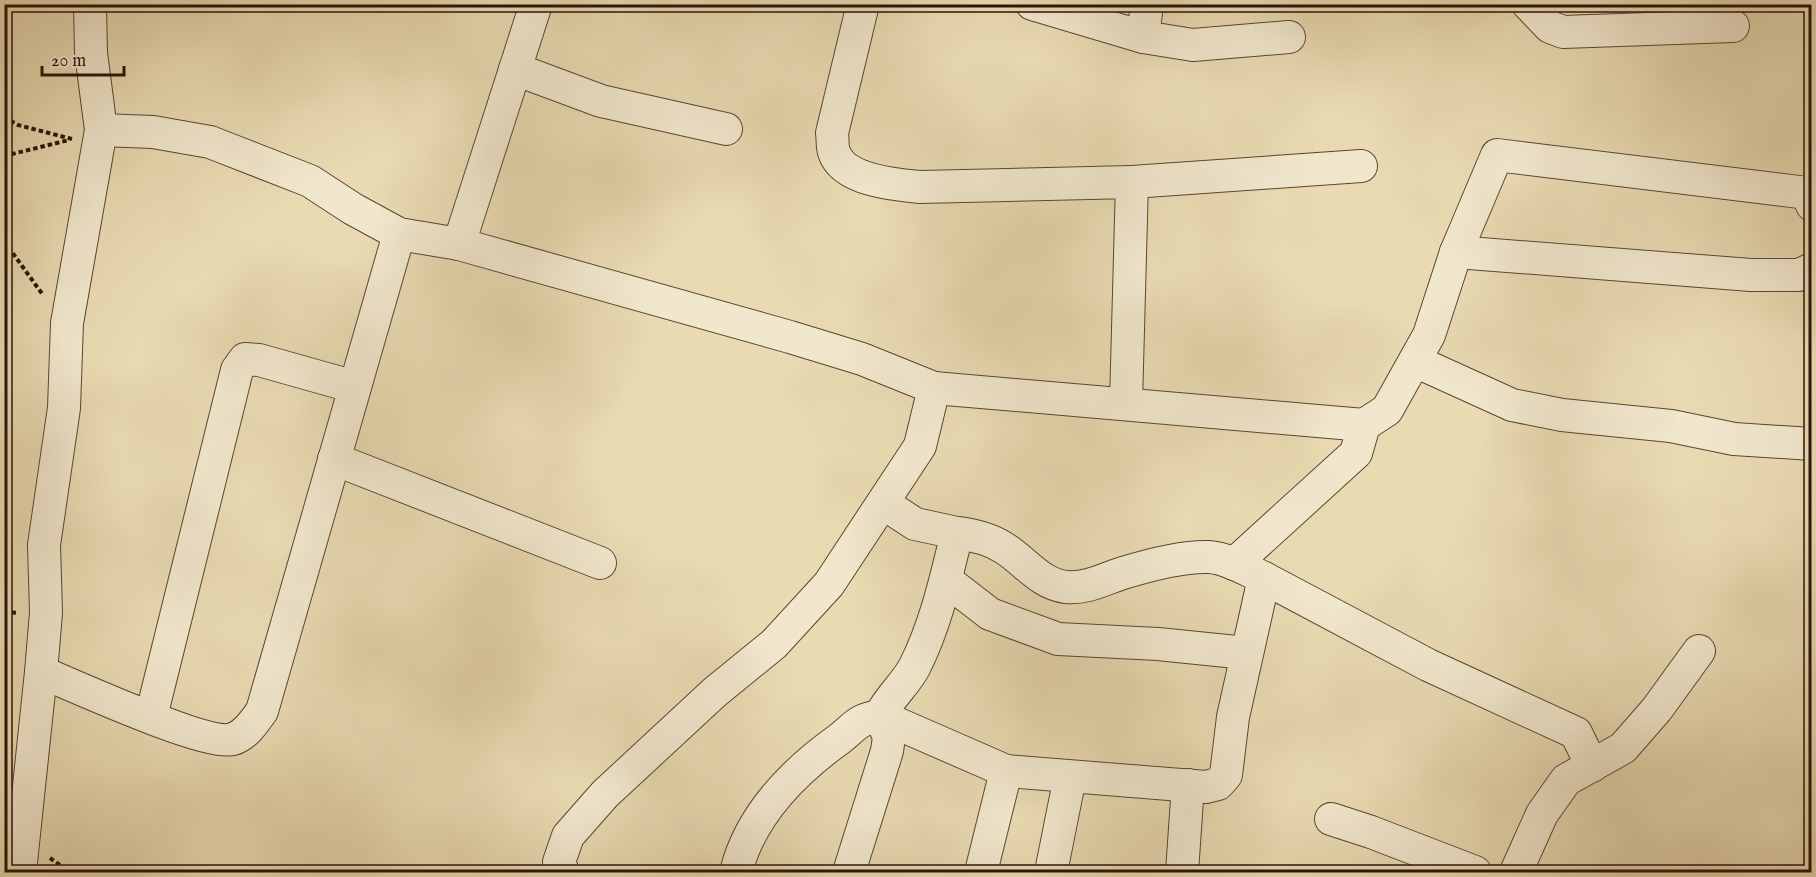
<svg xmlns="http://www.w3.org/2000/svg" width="1816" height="877" viewBox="0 0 1816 877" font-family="'IM FELL English',serif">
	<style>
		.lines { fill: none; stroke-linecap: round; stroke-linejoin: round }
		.minor-casing { stroke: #584633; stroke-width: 34 }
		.path { stroke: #281409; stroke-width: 4; stroke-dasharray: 4.5 3; stroke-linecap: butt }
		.minor { stroke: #f1e7cd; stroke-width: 32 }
	</style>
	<rect width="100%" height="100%" fill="#e9dab2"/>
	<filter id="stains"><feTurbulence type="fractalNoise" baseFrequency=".00333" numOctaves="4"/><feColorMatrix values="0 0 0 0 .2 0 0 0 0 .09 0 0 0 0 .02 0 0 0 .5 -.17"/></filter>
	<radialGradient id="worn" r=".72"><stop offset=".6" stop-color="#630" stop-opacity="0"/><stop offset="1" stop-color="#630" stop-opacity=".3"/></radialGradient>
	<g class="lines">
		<defs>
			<g id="minor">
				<path d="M 863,4 L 832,133 C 833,139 832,147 834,152 C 843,180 895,185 920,187 L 1132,182 L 1126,403"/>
				<polyline points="1032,4 1143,37 1193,45 1289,37"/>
				<polyline points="1528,4 1550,27 1563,32 1733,26"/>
				<polyline points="1143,37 1147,4"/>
				<polyline points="515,69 601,101 726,129"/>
				<polyline points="101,130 153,132 210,142 310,181 353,209 399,234 459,244 790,337 862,359 934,388 1364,425 1387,410 1429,335 1456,252 1497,155 1807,193 1812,205"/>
				<polyline points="1132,182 1361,166"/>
				<polyline points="459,244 536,4"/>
				<polyline points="1456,252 1751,275 1799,275 1812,269"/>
				<polyline points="1415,361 1512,405 1562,415 1671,426 1734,439 1812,444"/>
				<polyline points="334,459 600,563"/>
				<path d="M 957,533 C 974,535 990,539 1004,548 C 1025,561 1040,584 1066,587 C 1087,589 1104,579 1123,573 C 1149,565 1182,556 1209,557 C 1227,558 1247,570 1264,578"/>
				<polyline points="1234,564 1356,453 1364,425"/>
				<polyline points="946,580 990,614 1058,639 1158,644 1246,653"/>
				<path d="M 41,672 C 72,685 208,747 233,739 C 246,735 254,722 262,711 L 399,234"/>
				<polyline points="151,717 237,370 245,359 259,360 355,387"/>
				<polyline points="1006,771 1206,787 1218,784 1226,775 1233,717 1264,578 1428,665 1576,733 1592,766"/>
				<polyline points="1331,819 1371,832 1475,872"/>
				<polyline points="20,872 41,672 46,613 44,545 64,408 67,323 101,130 91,53 90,4"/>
				<polyline points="563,872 559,862 568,836 605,794 715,692 774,644 829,584 920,446 934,388"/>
				<path d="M 736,872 C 750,816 792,773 838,740 C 855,727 857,719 880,716 L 1006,771 L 981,872"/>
				<path d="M 849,872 L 887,751 L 889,737 L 880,716 C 889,697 906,684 915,666 C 936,624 946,578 957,533 L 915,524 L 883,503"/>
				<polyline points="1051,872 1070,777"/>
				<polyline points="1182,872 1188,785"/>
				<polyline points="1516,872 1542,814 1566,780 1623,748 1657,709 1699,651"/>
			</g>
		</defs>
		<!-- minor casing -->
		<use href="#minor" class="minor-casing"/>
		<!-- path -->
		<g class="path">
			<polyline points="4,117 18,125 72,139"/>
			<polyline points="4,156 69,140"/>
			<polyline points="4,241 43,295"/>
			<polyline points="4,612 18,613"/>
			<polyline points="50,858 70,872"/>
		</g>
		<!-- minor -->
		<use href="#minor" class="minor"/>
	</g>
	<!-- margin -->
	<rect width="1816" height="877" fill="none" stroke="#e9dab2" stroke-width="24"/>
	<rect x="6" y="6" width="1804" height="865" fill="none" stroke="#281409" stroke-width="3"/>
	<rect x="12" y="12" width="1792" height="853" fill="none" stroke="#281409" stroke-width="1.5"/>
	<!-- scale -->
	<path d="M42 66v9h82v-9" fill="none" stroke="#281409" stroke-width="3"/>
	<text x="51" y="66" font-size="18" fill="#281409" stroke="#f1e7cd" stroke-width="4.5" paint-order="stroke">20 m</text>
	<rect width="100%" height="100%" filter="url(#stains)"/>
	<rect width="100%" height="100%" fill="url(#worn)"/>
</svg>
